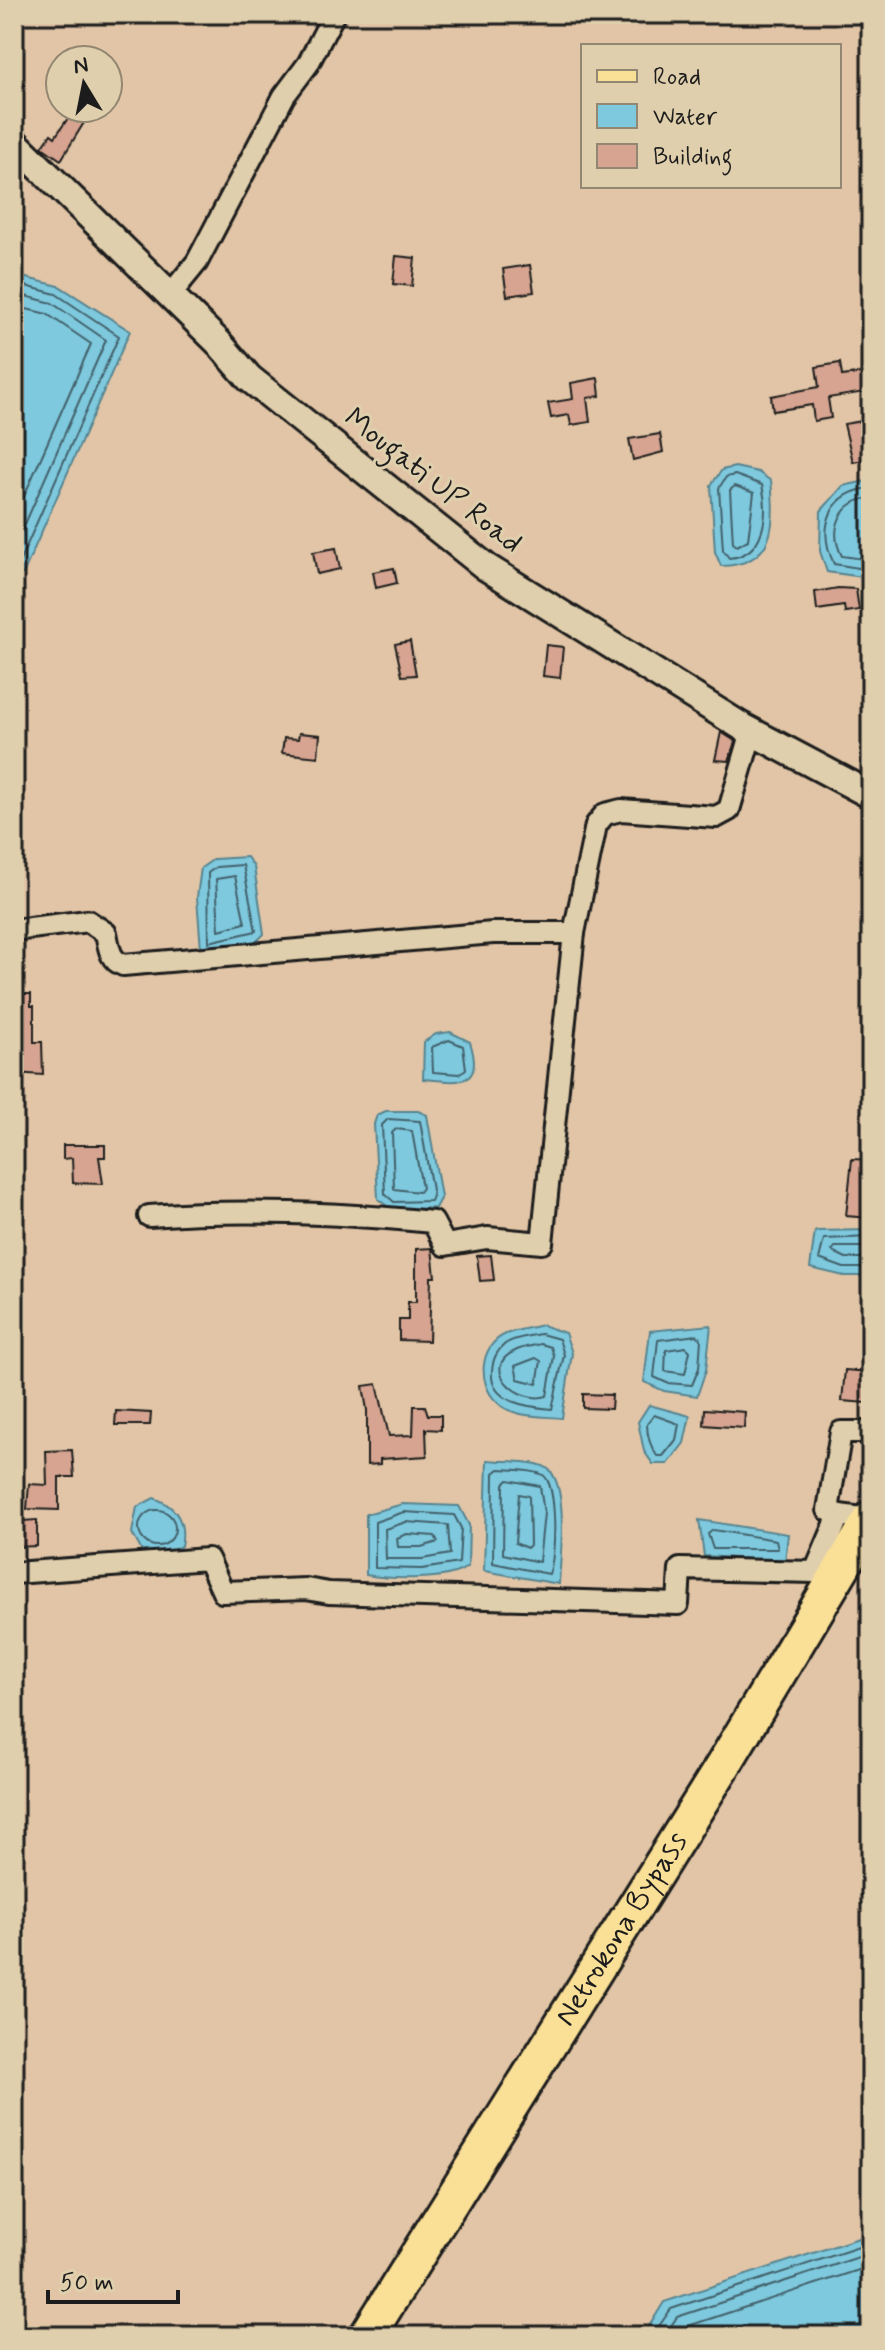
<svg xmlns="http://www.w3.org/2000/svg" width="885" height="2350" viewBox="0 0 885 2350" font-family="Mynerve,sans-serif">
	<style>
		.water { fill: #7ec9de; stroke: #578490; stroke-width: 2 }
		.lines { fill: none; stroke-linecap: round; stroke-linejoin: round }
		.shore { stroke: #43616a; stroke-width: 2 }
		.building { fill: #d6a490; stroke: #1c1c1c; stroke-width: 2 }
		.minor-casing { stroke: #1c1c1c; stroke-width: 26 }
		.tertiary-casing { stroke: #1c1c1c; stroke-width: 32 }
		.primary-casing { stroke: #1c1c1c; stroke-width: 40 }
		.minor { stroke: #e0cfac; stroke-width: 20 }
		.tertiary { stroke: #e0cfac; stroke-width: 26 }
		.primary { stroke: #fadf96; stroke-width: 34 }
		.labels { text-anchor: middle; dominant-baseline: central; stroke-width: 6; stroke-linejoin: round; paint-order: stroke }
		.street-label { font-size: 30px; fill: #1c1c1c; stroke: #e0cfac }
	</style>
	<rect width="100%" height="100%" fill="#e1c5a6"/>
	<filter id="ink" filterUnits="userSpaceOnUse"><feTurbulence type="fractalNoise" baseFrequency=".0125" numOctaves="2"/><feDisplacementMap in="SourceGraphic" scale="16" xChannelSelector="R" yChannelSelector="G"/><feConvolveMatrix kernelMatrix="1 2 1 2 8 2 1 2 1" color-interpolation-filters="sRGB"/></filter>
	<g filter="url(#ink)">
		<!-- water -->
		<g class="water">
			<polygon points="14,275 59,286 130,331 23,574 14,573"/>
			<path d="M 735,467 L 758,472 L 771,481 C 776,525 775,565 721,566 L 715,552 L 711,485 L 722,470 Z"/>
			<polygon points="871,480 871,578 827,572 820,551 821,511 843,486"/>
			<polygon points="247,857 254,867 264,934 257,941 201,949 197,897 201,868 214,859"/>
			<path d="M 450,1032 L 470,1042 C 485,1089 457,1082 423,1079 L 424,1042 L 436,1034 Z"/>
			<polygon points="386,1111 418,1111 427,1115 441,1197 435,1208 392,1210 378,1199 374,1124 377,1115"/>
			<polygon points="871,1230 871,1276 844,1276 810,1268 815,1231"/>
			<path d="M 542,1325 L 565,1333 L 572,1353 L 562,1418 C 542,1416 512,1418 497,1402 C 477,1384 479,1345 506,1334 C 517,1330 530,1328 542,1325 Z"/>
			<polygon points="711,1325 706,1370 697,1396 664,1391 644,1382 650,1331"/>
			<polygon points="649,1405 690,1416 684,1443 668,1464 653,1464 644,1451 638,1422"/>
			<path d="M 487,1460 C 504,1462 527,1460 543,1466 C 571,1476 560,1559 559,1584 L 484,1571 Z"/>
			<path d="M 154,1498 C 176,1506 186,1522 181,1546 L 169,1552 L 144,1555 L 132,1533 L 137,1507 Z"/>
			<path d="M 403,1504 L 459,1506 L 469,1525 L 468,1566 C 451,1582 389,1579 366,1575 L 366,1514 Z"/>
			<polygon points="699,1520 788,1534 785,1561 704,1556"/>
			<polygon points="871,2234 871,2336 643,2336 664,2302"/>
		</g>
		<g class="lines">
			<!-- shore -->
			<g class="shore">
				<polyline points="14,283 56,294 119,336 19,563 14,565"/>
				<polyline points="14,293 52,303 106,340 14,549"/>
				<polyline points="14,306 47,314 91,344 14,519"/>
				<path d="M 735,475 L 762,485 C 769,515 765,555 729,558 L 723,550 L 719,488 L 726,477 Z"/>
				<polygon points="735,486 754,493 748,540 737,546 733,543 730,490"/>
				<path d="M 871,488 C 829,492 817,528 834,564 L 871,570"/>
				<path d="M 871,498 C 841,500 828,529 842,556 L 871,560"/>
				<polygon points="243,865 256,931 209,942 208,873 216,867"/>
				<polygon points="235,876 245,923 219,930 216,879"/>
				<polygon points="449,1040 463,1046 466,1069 459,1074 433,1072 432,1047"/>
				<polygon points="388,1119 420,1121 433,1196 431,1201 394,1202 385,1194 382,1125"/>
				<polygon points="396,1129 412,1131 422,1188 419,1192 394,1189 392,1133"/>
				<polyline points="871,1237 824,1239 819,1259 844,1268 871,1268"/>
				<polyline points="871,1247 835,1247 832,1251 846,1258 871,1258"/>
				<path d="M 541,1334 L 559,1339 L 564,1355 L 552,1409 C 529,1407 489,1403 492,1371 C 493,1359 496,1352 505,1344 C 514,1338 530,1336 541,1334 Z"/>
				<polygon points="697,1335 701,1339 699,1368 692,1385 667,1383 654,1377 658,1340"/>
				<path d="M 541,1344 L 551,1347 L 554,1356 L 547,1396 C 517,1405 479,1367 515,1351 C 523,1347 533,1346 541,1344 Z"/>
				<polygon points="686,1347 690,1351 685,1374 665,1371 666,1350"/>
				<polygon points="536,1358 541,1361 537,1384 518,1379 515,1366"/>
				<path d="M 654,1415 L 679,1424 L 676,1440 L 663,1456 L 657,1456 C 650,1446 647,1435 647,1424 Z"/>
				<path d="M 499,1469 C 511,1470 532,1469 543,1475 C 558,1484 556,1559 549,1574 L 493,1563 L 494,1473 Z"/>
				<polygon points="508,1480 540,1486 544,1513 539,1562 503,1554 504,1484"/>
				<polygon points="519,1494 529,1496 530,1545 527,1548 515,1543"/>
				<circle cx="157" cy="1528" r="18"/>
				<polygon points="404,1512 454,1515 461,1528 459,1563 422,1569 375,1568 375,1522"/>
				<polygon points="406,1522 448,1525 450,1554 422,1559 386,1559 385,1529"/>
				<polygon points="713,1530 776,1540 778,1549 713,1549 708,1534"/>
				<polygon points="407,1534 435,1536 438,1542 421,1547 398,1547 397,1538"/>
				<polyline points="652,2336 671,2309 871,2243"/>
				<polyline points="664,2336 677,2317 871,2253"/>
				<polyline points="678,2336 685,2327 871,2266"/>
			</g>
		</g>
		<!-- building -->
		<g class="building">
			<polygon points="75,108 93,108 61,160 42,147 51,134 55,137"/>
			<polygon points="396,256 415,258 412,286 393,284"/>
			<polygon points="530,265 534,292 507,296 503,269"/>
			<polygon points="840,363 842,376 871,372 871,391 828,398 831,418 814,421 812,405 773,411 771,396 819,387 816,367"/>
			<polygon points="598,378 600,396 587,398 590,422 571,425 569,415 551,418 548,403 573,399 571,383"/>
			<polygon points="868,420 871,459 853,462 844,424"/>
			<polygon points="660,434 663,452 633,460 629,439"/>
			<polygon points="336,548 340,569 317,574 313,552"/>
			<polygon points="394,568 397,583 376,588 373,572"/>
			<polygon points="838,588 856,589 859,610 845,612 844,606 817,610 815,592"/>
			<polygon points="410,641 416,675 402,676 395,644"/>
			<polygon points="546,645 563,647 560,678 543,676"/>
			<polygon points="721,732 735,741 729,761 715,760"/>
			<polygon points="299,733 320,735 318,757 282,753 284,738 298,739"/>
			<polygon points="14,994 31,994 31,1006 34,1006 34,1042 42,1042 43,1075 14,1073"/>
			<polygon points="63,1145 105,1145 105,1157 99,1157 103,1184 73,1183 72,1158 63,1159"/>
			<polygon points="852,1159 871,1160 870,1218 846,1216"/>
			<polygon points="432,1248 435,1277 431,1277 429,1341 399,1340 399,1320 408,1320 408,1302 416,1302 416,1249"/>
			<polygon points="491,1255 494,1280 480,1281 477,1256"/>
			<polygon points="845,1370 870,1372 867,1403 842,1401"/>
			<polygon points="377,1384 389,1436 413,1435 414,1406 425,1406 428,1415 441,1415 441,1430 426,1429 427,1456 380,1459 380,1464 367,1465 367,1410 363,1386"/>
			<polygon points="583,1394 612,1395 611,1409 583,1408"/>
			<polygon points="705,1409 745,1412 744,1428 704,1425"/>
			<polygon points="116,1411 151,1413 150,1425 115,1425"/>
			<polygon points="72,1450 74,1477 59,1477 59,1510 27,1509 29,1484 47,1485 46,1451"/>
			<polygon points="37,1520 37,1546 16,1547 15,1533 22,1532 22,1521"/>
		</g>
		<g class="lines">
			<defs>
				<g id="minor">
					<polyline points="170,295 197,262 284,96 308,64 334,14"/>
					<path d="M 14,930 L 88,921 L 106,933 C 109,946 109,960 123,965 L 493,933 L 574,933"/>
					<path d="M 149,1216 C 245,1209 337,1213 433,1222 L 445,1245 L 487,1238 L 542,1243 L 574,933 L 596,825 L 605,814 L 621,810 L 716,817 L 729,810 L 752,731"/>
					<polyline points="839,1515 828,1510 841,1432 871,1432"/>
					<polyline points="14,1573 208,1559 223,1592 306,1589 329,1593 678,1604 680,1569 815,1572 839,1515 871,1519"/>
				</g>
				<polyline id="tertiary" points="14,142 218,342 249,378 486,567 741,726 871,795"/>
				<g id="primary">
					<path id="s1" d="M 367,2336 L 724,1764 L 871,1519"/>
				</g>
			</defs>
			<!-- minor casing -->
			<use href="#minor" class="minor-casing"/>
			<!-- tertiary casing -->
			<use href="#tertiary" class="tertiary-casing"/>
			<!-- primary casing -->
			<use href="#primary" class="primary-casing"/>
			<!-- minor -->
			<use href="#minor" class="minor"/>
			<!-- tertiary -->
			<use href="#tertiary" class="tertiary"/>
			<!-- primary -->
			<use href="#primary" class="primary"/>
		</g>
	</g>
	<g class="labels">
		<!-- street labels -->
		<g class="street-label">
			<text transform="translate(433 481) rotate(38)">Mougati UP Road</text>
			<text stroke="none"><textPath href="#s1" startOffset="480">Netrokona Bypass</textPath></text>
		</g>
	</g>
	<!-- margin -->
	<rect width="885" height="2350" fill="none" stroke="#e0cfac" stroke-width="48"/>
	<rect x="24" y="24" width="837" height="2302" fill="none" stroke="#1c1c1c" stroke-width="3" filter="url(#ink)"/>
	<!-- legend -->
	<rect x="581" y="44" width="260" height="144" fill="#e0cfac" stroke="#928772" stroke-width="2"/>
	<rect x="597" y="70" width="40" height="12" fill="#fadf96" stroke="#928772" stroke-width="2"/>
	<text x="653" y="84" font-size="24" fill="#1c1c1c">Road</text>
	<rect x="597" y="104" width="40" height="24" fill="#7ec9de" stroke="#928772" stroke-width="2"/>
	<text x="653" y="124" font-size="24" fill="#1c1c1c">Water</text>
	<rect x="597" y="144" width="40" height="24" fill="#d6a490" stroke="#928772" stroke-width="2"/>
	<text x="653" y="164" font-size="24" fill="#1c1c1c">Building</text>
	<!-- north arrow -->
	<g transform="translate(84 84) rotate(350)"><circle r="38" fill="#e0cfac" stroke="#928772" stroke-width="2"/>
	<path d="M0-6L14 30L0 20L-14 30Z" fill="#1c1c1c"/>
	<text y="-12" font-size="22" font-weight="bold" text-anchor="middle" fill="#1c1c1c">N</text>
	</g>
	<!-- scale -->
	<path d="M48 2290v12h130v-12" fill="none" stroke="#1c1c1c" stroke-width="4"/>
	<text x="60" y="2290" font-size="24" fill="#1c1c1c" stroke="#e0cfac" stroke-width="6" paint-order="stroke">50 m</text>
</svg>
